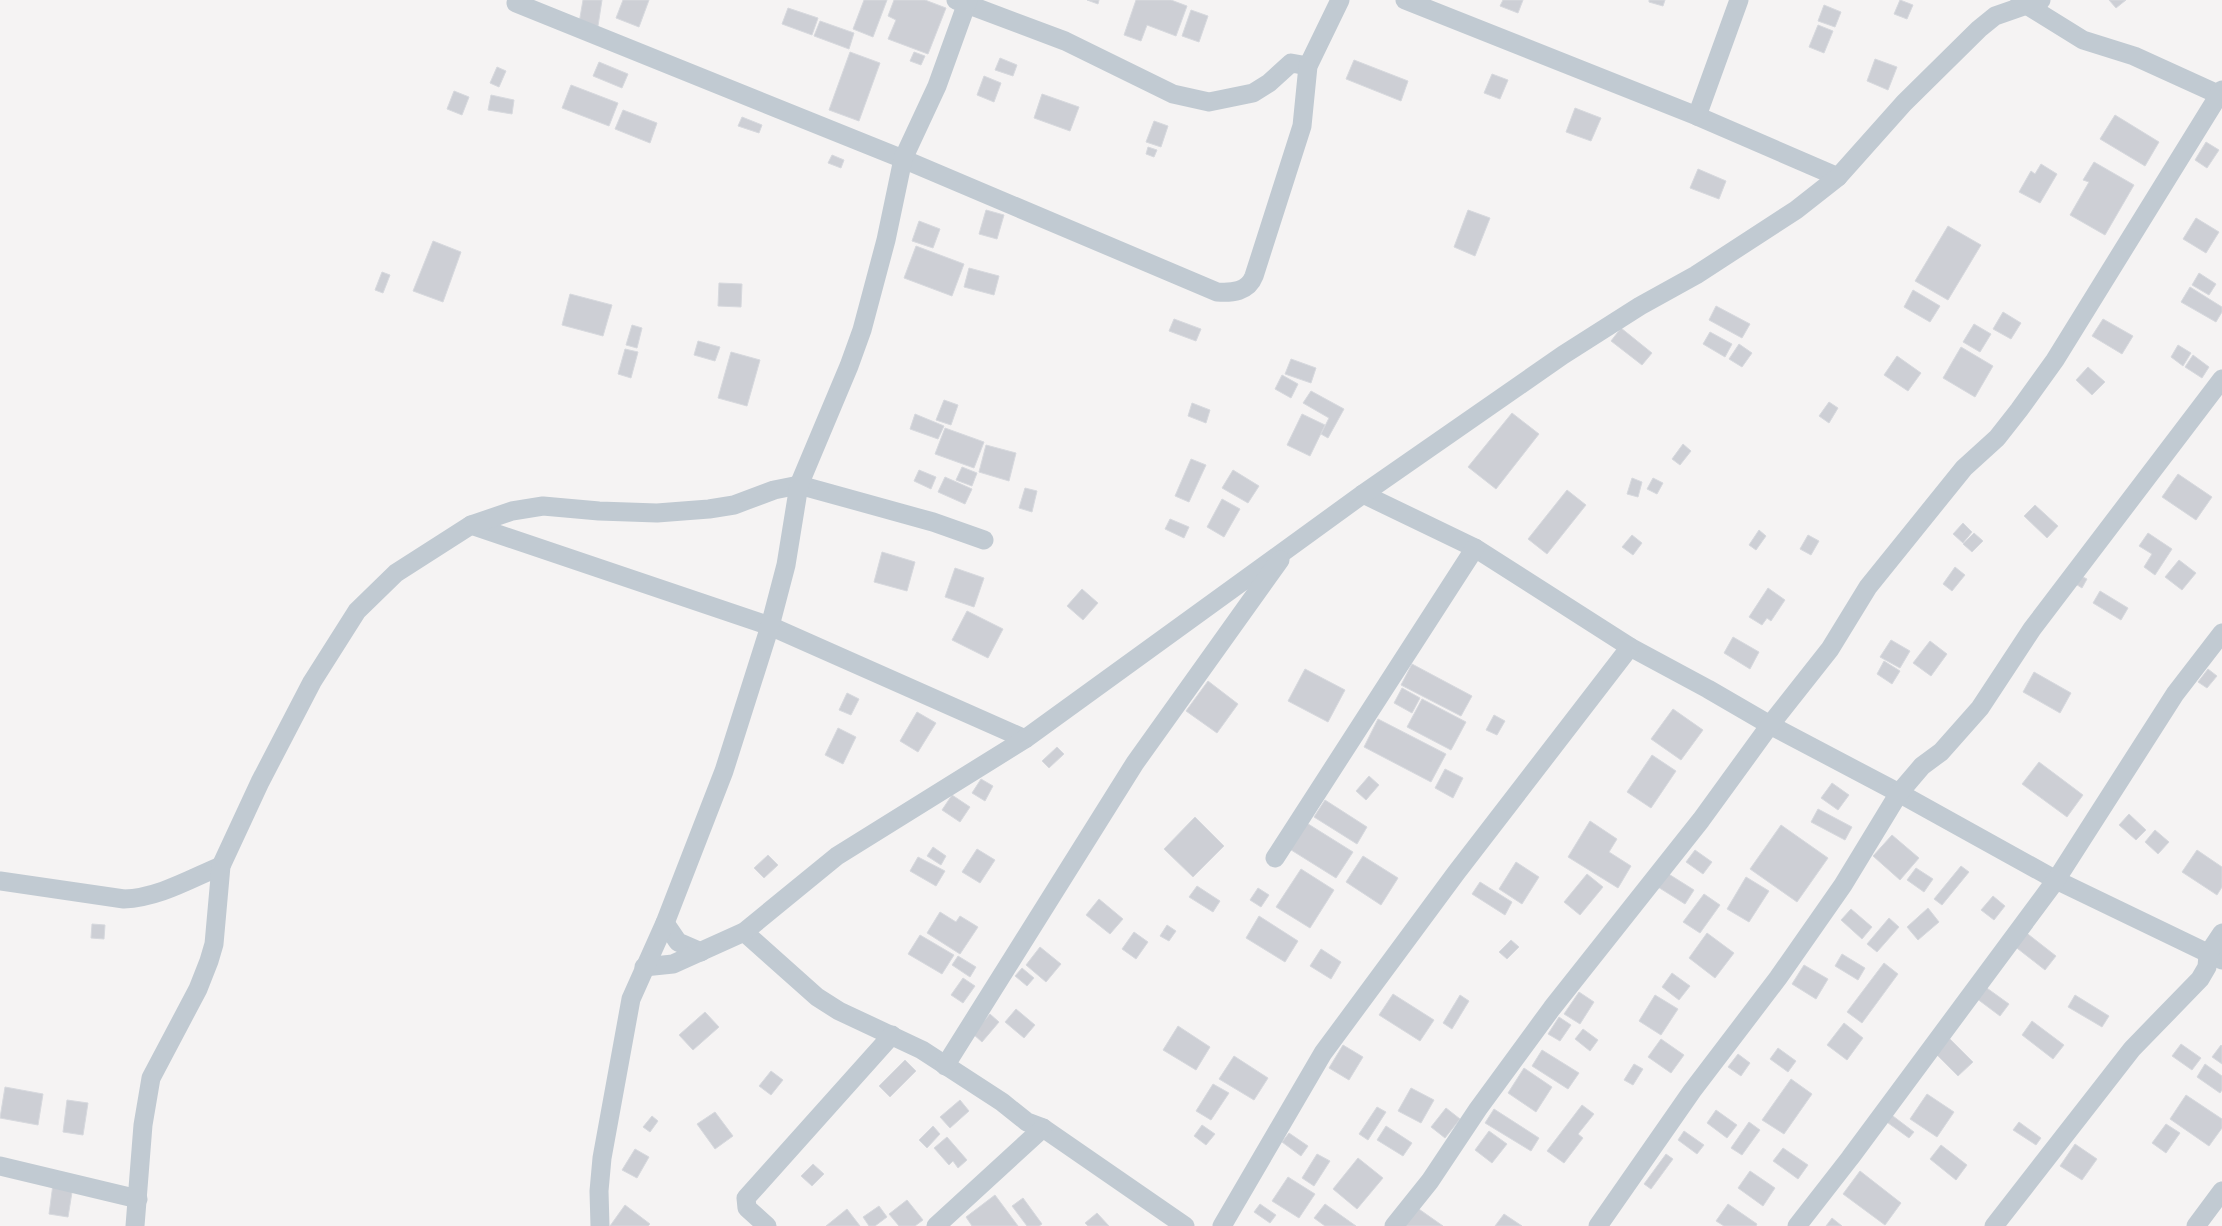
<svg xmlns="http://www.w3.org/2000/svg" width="2222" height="1226" viewBox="0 0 2222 1226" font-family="'Alegreya Sans',sans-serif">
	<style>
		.building { fill: #cdcfd5; stroke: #d7d9de }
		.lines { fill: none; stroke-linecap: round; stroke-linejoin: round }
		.minor { stroke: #c1cad2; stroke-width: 19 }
	</style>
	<rect width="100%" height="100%" fill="#f5f3f3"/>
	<!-- building -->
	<g class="building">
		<polygon points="583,0 602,0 598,26 579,23"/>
		<polygon points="623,0 649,0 639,27 616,18"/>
		<polygon points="864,0 887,0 873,37 853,29"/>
		<polygon points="894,0 925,0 946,8 928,54 888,39 896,20 888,16"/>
		<polygon points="1087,0 1099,0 1098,4"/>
		<polygon points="1136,0 1171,0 1187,6 1176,36 1147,25 1141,41 1124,35"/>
		<polygon points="1503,0 1523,0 1518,13 1500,6"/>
		<polygon points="1649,0 1665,0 1663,6 1649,2"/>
		<polygon points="1900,0 1913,5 1907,19 1894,14"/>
		<polygon points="2109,0 2126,0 2116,8"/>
		<polygon points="1824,5 1841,12 1835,27 1818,21"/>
		<polygon points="788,8 818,18 812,35 782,24"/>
		<polygon points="1191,10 1208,16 1199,42 1182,36"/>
		<polygon points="820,21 854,33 849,49 814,36"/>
		<polygon points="1818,25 1833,31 1824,53 1809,47"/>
		<polygon points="850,52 880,63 859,121 829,110"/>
		<polygon points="914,52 925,56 921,65 910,61"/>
		<polygon points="1000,58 1017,65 1013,76 995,70"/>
		<polygon points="1875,59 1897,67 1888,90 1867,81"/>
		<polygon points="1354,60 1408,81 1401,101 1346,79"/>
		<polygon points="599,62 628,74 622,88 593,76"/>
		<polygon points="497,67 506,71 499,87 490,83"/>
		<polygon points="1492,74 1508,80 1500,99 1484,93"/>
		<polygon points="984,76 1001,83 994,102 977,95"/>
		<polygon points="571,85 618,103 609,126 562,108"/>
		<polygon points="454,91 469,97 462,115 447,109"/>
		<polygon points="1042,94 1079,107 1070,131 1034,118"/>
		<polygon points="491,95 514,100 512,114 488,110"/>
		<polygon points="1575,108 1601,118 1591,141 1566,132"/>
		<polygon points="623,110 657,123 650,143 615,129"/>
		<polygon points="2115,115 2159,142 2145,166 2100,139"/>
		<polygon points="742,117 762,125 759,133 738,126"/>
		<polygon points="1154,121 1168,126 1161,147 1146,142"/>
		<polygon points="2206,142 2219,150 2207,168 2195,160"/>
		<polygon points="1148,147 1157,150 1154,157 1146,154"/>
		<polygon points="832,155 844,160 841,168 828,163"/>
		<polygon points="2094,162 2134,185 2105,235 2070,215 2089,182 2083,180"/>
		<polygon points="2041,164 2057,174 2040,203 2019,192 2031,171 2035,174"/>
		<polygon points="1698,169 1726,181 1719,199 1690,188"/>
		<polygon points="986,210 1004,215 997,239 979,234"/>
		<polygon points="1468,210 1490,218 1475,256 1454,247"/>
		<polygon points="2196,218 2219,232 2206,253 2183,239"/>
		<polygon points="919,221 940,229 933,248 912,241"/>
		<polygon points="1948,226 1981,245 1948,300 1915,281"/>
		<polygon points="433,241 461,252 443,302 413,291"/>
		<polygon points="916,246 964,264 952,296 904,278"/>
		<polygon points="969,268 999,276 994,295 964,287"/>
		<polygon points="382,272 390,275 383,293 375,290"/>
		<polygon points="2199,273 2216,284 2209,295 2192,285"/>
		<polygon points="719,283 742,284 741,307 718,306"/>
		<polygon points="2190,287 2222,307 2222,312 2216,322 2181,302"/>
		<polygon points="1913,290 1940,306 1930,322 1904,307"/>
		<polygon points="570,294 612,305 603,336 562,325"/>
		<polygon points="1716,306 1750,324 1742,338 1709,320"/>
		<polygon points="2003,312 2021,323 2011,339 1993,329"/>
		<polygon points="1174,319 1201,329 1196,341 1169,331"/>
		<polygon points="2103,319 2133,336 2122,354 2092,336"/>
		<polygon points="1974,324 1991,334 1980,352 1963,342"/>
		<polygon points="632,325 642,328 637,348 626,345"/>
		<polygon points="1621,328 1652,353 1642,365 1611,341"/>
		<polygon points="1710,332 1732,344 1725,357 1703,344"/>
		<polygon points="698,341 720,347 715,361 694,355"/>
		<polygon points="1739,344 1752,353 1742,367 1729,359"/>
		<polygon points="2178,345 2191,353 2183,366 2171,357"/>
		<polygon points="1961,347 1993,366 1975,397 1943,378"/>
		<polygon points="625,349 638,352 631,378 618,374"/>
		<polygon points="731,352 760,360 747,406 718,398"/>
		<polygon points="2193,355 2209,367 2202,378 2185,367"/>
		<polygon points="1897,356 1921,373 1908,391 1884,375"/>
		<polygon points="1291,359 1316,368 1311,383 1285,374"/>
		<polygon points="2088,367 2105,382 2092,395 2076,380"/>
		<polygon points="1282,375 1298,384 1291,398 1275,389"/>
		<polygon points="1311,391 1344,409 1328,438 1321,434 1329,418 1303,403"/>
		<polygon points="944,400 958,405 951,425 936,420"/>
		<polygon points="1829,402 1838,408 1829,423 1819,416"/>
		<polygon points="1192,403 1210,410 1206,423 1188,416"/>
		<polygon points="1512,413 1539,434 1496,489 1468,467"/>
		<polygon points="915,414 944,426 938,439 910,429"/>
		<polygon points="1302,414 1325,425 1310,456 1287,445"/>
		<polygon points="945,428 984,442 974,468 935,454"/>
		<polygon points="1683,444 1691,451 1680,465 1672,459"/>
		<polygon points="986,445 1016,453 1009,481 979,472"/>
		<polygon points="1191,459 1206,465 1189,502 1175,496"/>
		<polygon points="962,467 977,473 972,486 956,480"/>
		<polygon points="919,470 936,477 931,489 914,481"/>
		<polygon points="1233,470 1259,486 1248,503 1222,488"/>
		<polygon points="2178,474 2212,497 2196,520 2162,497"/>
		<polygon points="945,477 972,489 965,504 938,492"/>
		<polygon points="1632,478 1642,482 1638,497 1627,494"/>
		<polygon points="1653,478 1663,483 1657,494 1647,489"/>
		<polygon points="1025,488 1037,491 1032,512 1019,508"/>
		<polygon points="1567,490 1586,505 1547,554 1528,539"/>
		<polygon points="1222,499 1240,509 1224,537 1207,527"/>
		<polygon points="2035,505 2058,526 2047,538 2024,516"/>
		<polygon points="1170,519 1189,527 1184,538 1165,529"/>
		<polygon points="1963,523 1972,532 1963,543 1953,534"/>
		<polygon points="1759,530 1766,536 1756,550 1749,545"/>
		<polygon points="1974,533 1983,541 1972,552 1963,544"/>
		<polygon points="2148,533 2172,549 2155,575 2144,567 2152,554 2139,546"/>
		<polygon points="1632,535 1642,543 1633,555 1622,547"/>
		<polygon points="1808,535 1819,541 1811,555 1800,549"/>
		<polygon points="882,552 915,562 907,591 874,582"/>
		<polygon points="2179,560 2196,573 2182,590 2165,577"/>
		<polygon points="1955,567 1965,575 1952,591 1943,584"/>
		<polygon points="955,568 984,578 974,607 945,597"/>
		<polygon points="2079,575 2087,579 2082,588 2074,583"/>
		<polygon points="1768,588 1785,600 1771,621 1767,618 1762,625 1749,617"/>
		<polygon points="1082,589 1098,603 1083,620 1067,606"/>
		<polygon points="2100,591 2128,608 2121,620 2093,603"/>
		<polygon points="967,611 1003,629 988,658 952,640"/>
		<polygon points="1733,637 1759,652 1750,669 1724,653"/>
		<polygon points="1891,640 1910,651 1900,668 1880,657"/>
		<polygon points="1930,641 1947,654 1931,676 1913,663"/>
		<polygon points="1884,661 1900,671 1892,684 1877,674"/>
		<polygon points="1412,664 1472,696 1461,716 1401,685"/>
		<polygon points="1305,669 1345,690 1328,722 1288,701"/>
		<polygon points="2208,669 2217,676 2207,688 2198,682"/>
		<polygon points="2034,672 2071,693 2060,713 2023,692"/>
		<polygon points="1208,681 1238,704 1217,733 1186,711"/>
		<polygon points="1402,688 1420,698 1412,713 1394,703"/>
		<polygon points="847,693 859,699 851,715 839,710"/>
		<polygon points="1422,699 1466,722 1451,750 1407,727"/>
		<polygon points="1673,709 1703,730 1681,760 1651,739"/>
		<polygon points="917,712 936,723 918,752 900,741"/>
		<polygon points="1494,715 1505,721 1497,735 1486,730"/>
		<polygon points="1378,719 1446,754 1431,782 1364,747"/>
		<polygon points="838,728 856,737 843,764 825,755"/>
		<polygon points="1057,747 1064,754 1049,768 1042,761"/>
		<polygon points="1652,755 1676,771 1651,808 1627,792"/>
		<polygon points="2039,762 2083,795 2067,817 2022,784"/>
		<polygon points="1445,769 1463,778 1453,798 1435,788"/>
		<polygon points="1369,776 1379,785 1366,800 1356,791"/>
		<polygon points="981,779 993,786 985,801 972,793"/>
		<polygon points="1832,783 1849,795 1838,810 1821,798"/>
		<polygon points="952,795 970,807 960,822 942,810"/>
		<polygon points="1325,800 1367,827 1357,844 1314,817"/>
		<polygon points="1818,809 1852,827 1845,840 1811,822"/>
		<polygon points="2129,814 2146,830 2136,840 2119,825"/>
		<polygon points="1195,817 1224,846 1193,877 1164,849"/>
		<polygon points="1590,821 1617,839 1609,852 1631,866 1618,888 1568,857"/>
		<polygon points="1305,822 1353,852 1336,878 1288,848"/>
		<polygon points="1781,825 1828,858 1797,902 1750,869"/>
		<polygon points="2155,830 2169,842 2158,854 2145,842"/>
		<polygon points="1892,835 1919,858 1900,880 1873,856"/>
		<polygon points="933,847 946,856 941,865 927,856"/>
		<polygon points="977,849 995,860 980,883 962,872"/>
		<polygon points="1695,850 1712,862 1703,874 1686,862"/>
		<polygon points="2197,850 2222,867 2222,887 2217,895 2182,872"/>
		<polygon points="768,855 778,865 764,878 754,868"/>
		<polygon points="1363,856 1398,878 1381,905 1346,882"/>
		<polygon points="918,857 945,871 936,886 910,871"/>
		<polygon points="1516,862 1539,877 1522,904 1499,889"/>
		<polygon points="1961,866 1969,872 1942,905 1934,899"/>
		<polygon points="1916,868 1933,879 1924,892 1907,880"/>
		<polygon points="1301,869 1334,890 1310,928 1276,907"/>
		<polygon points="1667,873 1694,890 1685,904 1658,887"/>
		<polygon points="1587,874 1603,887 1580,915 1564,902"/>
		<polygon points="1746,877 1769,891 1749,922 1727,909"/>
		<polygon points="1480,882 1512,902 1505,915 1472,894"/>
		<polygon points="1197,886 1220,901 1213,912 1189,897"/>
		<polygon points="1258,888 1269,895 1261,907 1250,900"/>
		<polygon points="1704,894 1720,905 1700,933 1683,922"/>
		<polygon points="1993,896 2005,906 1994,920 1981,910"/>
		<polygon points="1099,899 1123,919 1110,934 1086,915"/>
		<polygon points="1928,908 1939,922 1918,940 1907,927"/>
		<polygon points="1851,909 1872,927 1862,939 1841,920"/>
		<polygon points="940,912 956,922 960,916 978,927 960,954 927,933"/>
		<polygon points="1259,916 1298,941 1285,962 1246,938"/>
		<polygon points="1889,918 1899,927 1877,952 1867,944"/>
		<polygon points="92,924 105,925 104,939 91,938"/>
		<polygon points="1167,925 1176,931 1169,941 1160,936"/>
		<polygon points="2024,931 2056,956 2045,970 2013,945"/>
		<polygon points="1134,932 1148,942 1136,959 1122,949"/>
		<polygon points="1707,933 1734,953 1715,978 1689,958"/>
		<polygon points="920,935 954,955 942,974 908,954"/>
		<polygon points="1511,940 1519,947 1507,959 1499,952"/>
		<polygon points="1040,947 1061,964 1046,982 1026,965"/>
		<polygon points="1321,949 1341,962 1331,979 1310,966"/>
		<polygon points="1842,954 1865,968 1858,980 1835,966"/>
		<polygon points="958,956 976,967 970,977 952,965"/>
		<polygon points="1884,963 1898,974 1862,1023 1847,1012"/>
		<polygon points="1804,965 1828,979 1816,999 1792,984"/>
		<polygon points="1022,968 1034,978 1027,986 1015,976"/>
		<polygon points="1672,973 1690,986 1679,1000 1662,987"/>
		<polygon points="963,978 975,986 963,1003 951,995"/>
		<polygon points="1984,986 2009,1004 2000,1016 1976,998"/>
		<polygon points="1579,992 1594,1002 1580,1024 1564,1014"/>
		<polygon points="1393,994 1434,1020 1420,1041 1379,1015"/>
		<polygon points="1460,995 1469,1001 1452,1029 1443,1023"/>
		<polygon points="1655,995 1678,1009 1661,1035 1639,1021"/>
		<polygon points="2075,995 2109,1016 2102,1027 2068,1007"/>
		<polygon points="1016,1009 1035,1025 1024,1038 1005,1022"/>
		<polygon points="705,1012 719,1027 693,1050 679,1035"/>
		<polygon points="990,1014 999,1022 982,1042 973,1034"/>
		<polygon points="1559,1017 1571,1025 1560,1041 1548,1034"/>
		<polygon points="2032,1021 2064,1045 2053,1059 2022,1035"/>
		<polygon points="1844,1023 1863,1038 1847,1060 1827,1045"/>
		<polygon points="1178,1026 1210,1047 1196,1070 1163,1050"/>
		<polygon points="1583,1029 1598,1040 1590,1051 1575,1039"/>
		<polygon points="1661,1039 1684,1055 1671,1073 1648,1057"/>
		<polygon points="1950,1039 1973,1062 1958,1076 1935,1053"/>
		<polygon points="2181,1044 2201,1058 2192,1070 2172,1056"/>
		<polygon points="1343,1045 1363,1057 1349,1080 1329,1068"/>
		<polygon points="2221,1045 2222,1046 2222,1064 2212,1057"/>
		<polygon points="1778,1048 1796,1061 1788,1072 1770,1059"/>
		<polygon points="1542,1050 1579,1073 1568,1089 1532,1066"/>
		<polygon points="1738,1054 1750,1063 1741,1076 1728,1067"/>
		<polygon points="1234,1056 1268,1078 1254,1100 1219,1079"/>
		<polygon points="905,1060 916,1071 890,1097 879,1086"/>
		<polygon points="1634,1064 1643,1069 1633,1085 1624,1080"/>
		<polygon points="2205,1064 2222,1076 2222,1090 2220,1093 2197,1077"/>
		<polygon points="1524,1068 1552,1087 1536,1112 1508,1093"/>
		<polygon points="771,1071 783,1080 771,1095 759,1086"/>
		<polygon points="1791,1079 1812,1094 1784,1134 1762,1120"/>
		<polygon points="1213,1084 1229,1093 1211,1120 1196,1111"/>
		<polygon points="5,1087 43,1094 38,1125 0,1118"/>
		<polygon points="1411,1088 1434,1100 1421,1123 1398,1111"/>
		<polygon points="1927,1094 1954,1112 1937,1137 1910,1119"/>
		<polygon points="2186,1095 2222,1119 2222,1128 2209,1146 2170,1119"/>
		<polygon points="67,1100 88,1103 83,1135 63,1132"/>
		<polygon points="960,1100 969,1111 950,1128 940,1117"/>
		<polygon points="1582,1105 1594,1114 1578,1134 1583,1138 1564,1163 1547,1151"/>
		<polygon points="1377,1107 1386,1112 1368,1140 1359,1134"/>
		<polygon points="1446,1108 1460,1119 1445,1138 1431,1127"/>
		<polygon points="1494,1109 1539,1138 1531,1151 1485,1123"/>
		<polygon points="1716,1110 1737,1125 1727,1138 1707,1123"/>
		<polygon points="715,1112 733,1136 715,1149 697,1124"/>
		<polygon points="1889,1113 1914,1132 1909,1138 1884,1120"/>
		<polygon points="652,1116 658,1121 650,1132 643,1127"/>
		<polygon points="1749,1122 1760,1130 1742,1155 1731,1148"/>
		<polygon points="2019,1122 2041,1138 2036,1145 2013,1130"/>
		<polygon points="2166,1124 2180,1133 2166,1153 2152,1143"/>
		<polygon points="1202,1125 1215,1134 1206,1145 1194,1136"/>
		<polygon points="933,1126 940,1134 927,1148 919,1140"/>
		<polygon points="1386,1126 1412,1143 1403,1156 1377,1140"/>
		<polygon points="1489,1131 1507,1144 1492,1163 1475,1150"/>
		<polygon points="1684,1131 1704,1145 1697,1154 1678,1140"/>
		<polygon points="1289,1133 1308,1146 1301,1156 1282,1142"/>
		<polygon points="947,1137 967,1160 958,1168 953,1161 949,1165 934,1148"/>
		<polygon points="2075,1144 2097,1159 2082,1180 2060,1166"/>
		<polygon points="1941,1145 1967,1165 1956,1180 1930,1159"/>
		<polygon points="1783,1148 1808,1165 1798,1179 1773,1161"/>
		<polygon points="635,1149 649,1157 637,1178 622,1170"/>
		<polygon points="1317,1154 1330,1161 1314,1186 1302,1178"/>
		<polygon points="1666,1154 1673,1159 1651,1189 1644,1184"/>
		<polygon points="1358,1158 1383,1178 1357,1209 1333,1189"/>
		<polygon points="813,1164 824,1174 812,1186 801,1176"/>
		<polygon points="1750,1171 1775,1188 1763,1206 1738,1188"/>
		<polygon points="1860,1171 1901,1203 1885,1225 1843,1194"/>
		<polygon points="1288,1177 1315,1194 1299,1218 1272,1201"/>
		<polygon points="53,1184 73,1186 68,1217 49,1214"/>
		<polygon points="995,1195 1018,1226 972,1226 966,1217"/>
		<polygon points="1023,1198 1042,1224 1039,1226 1027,1226 1012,1206"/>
		<polygon points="907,1200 923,1220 915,1226 899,1226 889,1214"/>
		<polygon points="1260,1204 1276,1215 1270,1223 1254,1212"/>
		<polygon points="1325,1204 1356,1226 1325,1226 1314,1218"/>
		<polygon points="1728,1204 1757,1224 1756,1226 1724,1226 1716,1221"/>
		<polygon points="625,1205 650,1224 648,1226 610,1226"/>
		<polygon points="879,1206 887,1217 875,1226 869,1226 863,1217"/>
		<polygon points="1416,1207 1443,1226 1402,1226"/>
		<polygon points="847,1209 860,1226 826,1226"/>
		<polygon points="1097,1213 1109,1226 1088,1226 1085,1223"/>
		<polygon points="1504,1214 1522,1226 1495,1226"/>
		<polygon points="1832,1218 1842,1226 1826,1226"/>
	</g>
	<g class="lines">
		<!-- minor -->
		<g class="minor">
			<polyline points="956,0 1065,41 1173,94 1209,102 1253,93 1269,83 1291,63 1308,66"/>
			<polyline points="1405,0 1697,116 1838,177"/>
			<polyline points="2020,1 2083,40 2134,56 2222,96"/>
			<path d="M 516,3 L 903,159 L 1217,292 C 1232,293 1248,292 1254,276 L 1302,126 L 1308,66 L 1340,0"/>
			<polyline points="1697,116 1739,0"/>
			<polyline points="1363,494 1475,548 1630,647 1708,689 1770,725 1899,793 2056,880 2222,960"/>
			<polyline points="471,525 770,626 1025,739"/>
			<polyline points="1275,858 1475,548"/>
			<path d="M 0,881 L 124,899 C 158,898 190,879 221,866"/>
			<polyline points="665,923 678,942 701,952"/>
			<polyline points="744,932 817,997 839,1011 922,1050 1002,1102 1027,1122 1043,1128 1185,1226"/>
			<polyline points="644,967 673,964 744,932 837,856 1025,739 1363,494 1563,355 1640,306 1696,275 1796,210 1838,177 1904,103 1979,29 1995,16 2041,0"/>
			<polyline points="945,1066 1135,763 1280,560"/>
			<polyline points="0,1166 138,1199"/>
			<polyline points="135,1226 143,1125 151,1078 198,989 209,961 214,944 221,866 260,782 312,682 357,611 396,573 471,525 512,511 543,506 599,511 657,513 709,509 734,505 774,490 799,485 933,522 984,540"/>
			<polyline points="600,1226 599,1191 602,1158 631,999 665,923 724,771 770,626 786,565 799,485 849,366 862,330 886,240 903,159 937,86 968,0"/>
			<polyline points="767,1226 747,1208 746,1198 892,1035"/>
			<polyline points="936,1226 1043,1128"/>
			<polyline points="1222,1226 1323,1053 1456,873 1630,647"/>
			<polyline points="1394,1226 1430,1181 1478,1109 1552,1008 1701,820 1770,725 1830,649 1868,587 1964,468 1997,438 2019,410 2055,360 2222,90"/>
			<polyline points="1598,1226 1692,1091 1778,978 1843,885 1899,793 1922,766 1941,752 1980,708 2032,629 2222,379"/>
			<polyline points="1797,1226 1850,1158 2056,880 2175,694 2222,633"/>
			<polyline points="1994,1226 2132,1049 2200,979 2207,967 2208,954 2222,933"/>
			<polyline points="2196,1226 2222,1191"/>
		</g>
	</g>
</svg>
